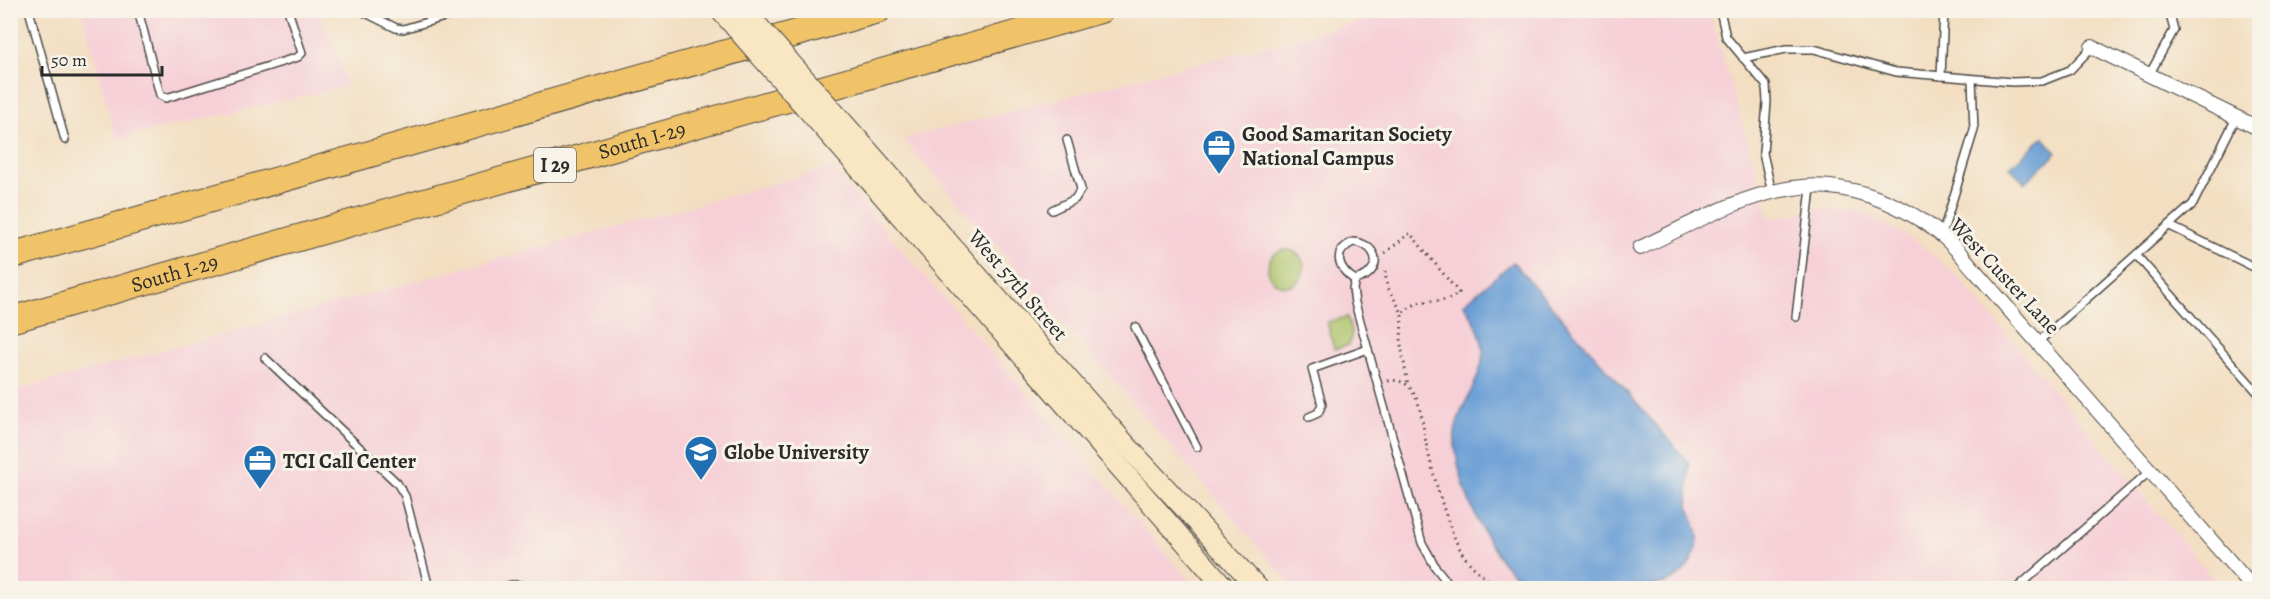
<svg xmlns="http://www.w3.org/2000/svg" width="2270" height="599" viewBox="0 0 2270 599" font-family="Alegreya,serif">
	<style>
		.built { fill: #f6cfd7 }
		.green { fill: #acc369; stroke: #6c774a; stroke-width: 1.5 }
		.water { fill: #689dd5; stroke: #4a6480; stroke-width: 1.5 }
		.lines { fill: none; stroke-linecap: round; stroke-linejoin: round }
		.lane-casing { stroke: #494642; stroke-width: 10 }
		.street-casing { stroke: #494642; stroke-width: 16 }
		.secondary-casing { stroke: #494642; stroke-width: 22 }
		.highway-casing { stroke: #494642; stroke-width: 28 }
		.path { stroke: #494642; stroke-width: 3; stroke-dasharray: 1.5 4.5; stroke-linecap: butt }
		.lane { stroke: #fff; stroke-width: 7 }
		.street { stroke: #fff; stroke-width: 14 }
		.secondary { stroke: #f9e7c3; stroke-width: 20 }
		.highway { stroke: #f1c369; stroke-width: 26 }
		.secondary-bridge-casing { stroke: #494642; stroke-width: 22; stroke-linecap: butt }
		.secondary-bridge { stroke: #f9e7c3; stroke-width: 20 }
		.labels { text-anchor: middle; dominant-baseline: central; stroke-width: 6; stroke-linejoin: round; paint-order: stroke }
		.shield { fill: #f7f3e8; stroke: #686764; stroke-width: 1.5 }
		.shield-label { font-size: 20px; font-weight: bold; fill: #2b2b2b }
		.poi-label { font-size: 21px; font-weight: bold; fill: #2b2b2b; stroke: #f7f3e8; text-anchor: start }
		.street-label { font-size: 21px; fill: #2b2b2b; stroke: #f7f3e8 }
	</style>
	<rect width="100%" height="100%" fill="#f7f3e8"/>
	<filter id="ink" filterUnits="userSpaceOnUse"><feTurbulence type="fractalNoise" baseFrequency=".0167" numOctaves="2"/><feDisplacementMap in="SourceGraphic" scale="12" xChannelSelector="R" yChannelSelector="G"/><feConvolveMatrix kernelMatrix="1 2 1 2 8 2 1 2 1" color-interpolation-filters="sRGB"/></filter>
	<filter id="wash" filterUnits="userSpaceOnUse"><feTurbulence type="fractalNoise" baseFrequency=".008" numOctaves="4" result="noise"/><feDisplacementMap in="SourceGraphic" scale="24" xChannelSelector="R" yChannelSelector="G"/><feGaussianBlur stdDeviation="1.35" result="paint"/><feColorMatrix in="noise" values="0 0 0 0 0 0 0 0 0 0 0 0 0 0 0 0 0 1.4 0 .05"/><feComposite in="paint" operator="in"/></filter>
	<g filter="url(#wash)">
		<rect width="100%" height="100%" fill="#f3dec1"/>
		<!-- built -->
		<g class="built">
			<polygon points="82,11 320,11 348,86 116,139"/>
			<polygon points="1402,11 1709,11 1770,218 1826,209 1866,213 1919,244 1956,275 2221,588 1294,588 903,139"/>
			<polygon points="831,168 1196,588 11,588 11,392"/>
		</g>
		<!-- green -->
		<g class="green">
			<circle cx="1286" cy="268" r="18"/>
			<path d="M 1347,317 C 1350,327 1354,335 1349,345 L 1334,349 L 1327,322 Z"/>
		</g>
		<!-- water -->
		<g class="water">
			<polygon points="2043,137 2057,153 2024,183 2010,167"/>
			<path d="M 1513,262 L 1689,463 C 1689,477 1687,491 1689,505 C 1691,517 1699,527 1698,540 C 1697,555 1687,571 1674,579 C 1651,593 1566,588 1536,588 C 1493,576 1451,473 1455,432 C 1457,417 1464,406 1470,393 C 1490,355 1486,339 1464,304 Z"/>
		</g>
	</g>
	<g filter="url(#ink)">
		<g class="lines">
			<defs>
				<g id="lane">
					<polyline points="29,10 65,140"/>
					<polyline points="138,10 160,95 166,98 298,57 302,53 288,10"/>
					<polyline points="360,10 396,28 403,29 469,10"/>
					<polyline points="1720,10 1726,37 1766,85 1767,102 1763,153 1772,193"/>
					<polyline points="2170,15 2178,10"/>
					<polyline points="1743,58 1786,49 1814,49 1896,72 2012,82 2042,81 2070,70 2092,47"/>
					<polyline points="2149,75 2174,30 2170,15 2164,10"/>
					<polyline points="1941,76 1944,10"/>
					<polyline points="1052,210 1075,199 1081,189 1067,140"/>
					<polyline points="2170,226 2260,270"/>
					<polyline points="1942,235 1974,130 1972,79"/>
					<path d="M 1353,242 C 1369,242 1384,259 1369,273 C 1366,277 1360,278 1355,280 C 1340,270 1330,253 1353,242 Z"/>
					<polyline points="2137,256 2260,395"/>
					<polyline points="1355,280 1353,289 1355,303 1422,543 1436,568 1452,588"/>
					<polyline points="1796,317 1811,188"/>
					<polyline points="1135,327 1197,447"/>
					<polyline points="2038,342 2193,204 2236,118"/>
					<polyline points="265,358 397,483 405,496 429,588"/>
					<polyline points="1309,417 1318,413 1322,404 1312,369 1368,349"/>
					<polyline points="2017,588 2150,471"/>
				</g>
				<g id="street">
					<polyline points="2092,47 2260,129"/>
					<path d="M 1640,248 C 1689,225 1739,196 1793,188 C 1844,180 1900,202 1939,233 C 1954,244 1965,260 1977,273 L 2253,588"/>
					<polyline points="511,588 519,588"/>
				</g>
				<g id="secondary">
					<polyline points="863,145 1128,447 1258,588"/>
					<polyline points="849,157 1225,588"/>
				</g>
				<g id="highway">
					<polyline points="10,256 878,10"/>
					<path id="s1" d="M 10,320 L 1100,10"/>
				</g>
			</defs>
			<!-- lane casing -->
			<use href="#lane" class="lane-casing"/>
			<!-- street casing -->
			<use href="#street" class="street-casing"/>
			<!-- secondary casing -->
			<use href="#secondary" class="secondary-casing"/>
			<!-- highway casing -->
			<use href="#highway" class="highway-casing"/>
			<!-- path -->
			<g class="path">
				<path d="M 1385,253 L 1410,233 L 1459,293 C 1444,304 1439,299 1423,302 C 1415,303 1408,309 1402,313"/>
				<polyline points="1385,271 1387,286 1402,313 1401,345 1408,385"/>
				<path d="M 1388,381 C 1399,379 1409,383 1414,394 C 1422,407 1423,428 1426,443 C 1433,474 1447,527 1462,553 C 1471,567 1486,579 1499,588"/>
			</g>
			<!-- lane -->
			<use href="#lane" class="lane"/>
			<!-- street -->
			<use href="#street" class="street"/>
			<!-- secondary -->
			<use href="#secondary" class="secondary"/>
			<!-- highway -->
			<use href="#highway" class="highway"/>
			<defs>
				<g id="secondary-bridge">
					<polyline points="720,10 849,157"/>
					<polyline points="744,10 863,145"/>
				</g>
			</defs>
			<!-- secondary-bridge casing -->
			<use href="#secondary-bridge" class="secondary-bridge-casing"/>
			<!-- secondary-bridge -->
			<use href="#secondary-bridge" class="secondary-bridge"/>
		</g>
	</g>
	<!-- icons -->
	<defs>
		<symbol id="office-pin" viewBox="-11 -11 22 30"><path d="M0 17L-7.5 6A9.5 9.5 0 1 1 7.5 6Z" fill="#1f6fb2" stroke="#f7f3e8"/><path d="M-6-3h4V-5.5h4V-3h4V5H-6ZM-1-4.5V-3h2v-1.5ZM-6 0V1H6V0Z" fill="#fff"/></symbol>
		<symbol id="university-pin" viewBox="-11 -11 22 30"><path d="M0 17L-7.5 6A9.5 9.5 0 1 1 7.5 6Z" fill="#1f6fb2" stroke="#f7f3e8"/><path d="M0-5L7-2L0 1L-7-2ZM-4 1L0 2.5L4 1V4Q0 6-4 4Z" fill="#fff"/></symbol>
	</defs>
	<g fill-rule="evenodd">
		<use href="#office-pin" x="1200" y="127" width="38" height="52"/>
		<use href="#university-pin" x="682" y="433" width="38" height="52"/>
		<use href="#office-pin" x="241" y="442" width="38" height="52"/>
	</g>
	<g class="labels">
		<!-- shield labels -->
		<rect class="shield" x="534" y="148" width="42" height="34" rx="4.5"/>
		<g class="shield-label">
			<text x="555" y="165">I 29</text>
		</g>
		<!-- poi labels -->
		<g class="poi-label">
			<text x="1242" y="134">Good Samaritan Society<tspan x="1242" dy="24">National Campus</tspan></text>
			<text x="724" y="452">Globe University</text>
			<text x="283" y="461">TCI Call Center</text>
		</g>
		<!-- street labels -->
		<g class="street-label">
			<text stroke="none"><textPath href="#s1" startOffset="657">South I-29</textPath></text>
			<text stroke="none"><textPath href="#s1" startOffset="171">South I-29</textPath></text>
			<text transform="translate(2005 276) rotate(47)">West Custer Lane</text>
			<text transform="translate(1018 285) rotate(49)">West 57th Street</text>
		</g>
	</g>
	<!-- margin -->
	<rect width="2270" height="599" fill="none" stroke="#f7f3e8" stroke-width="36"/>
	<!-- scale -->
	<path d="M42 66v9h120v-9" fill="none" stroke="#2b2b2b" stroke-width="3"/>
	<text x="51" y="66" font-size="18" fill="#2b2b2b" stroke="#f7f3e8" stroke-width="4.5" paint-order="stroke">50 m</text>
</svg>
